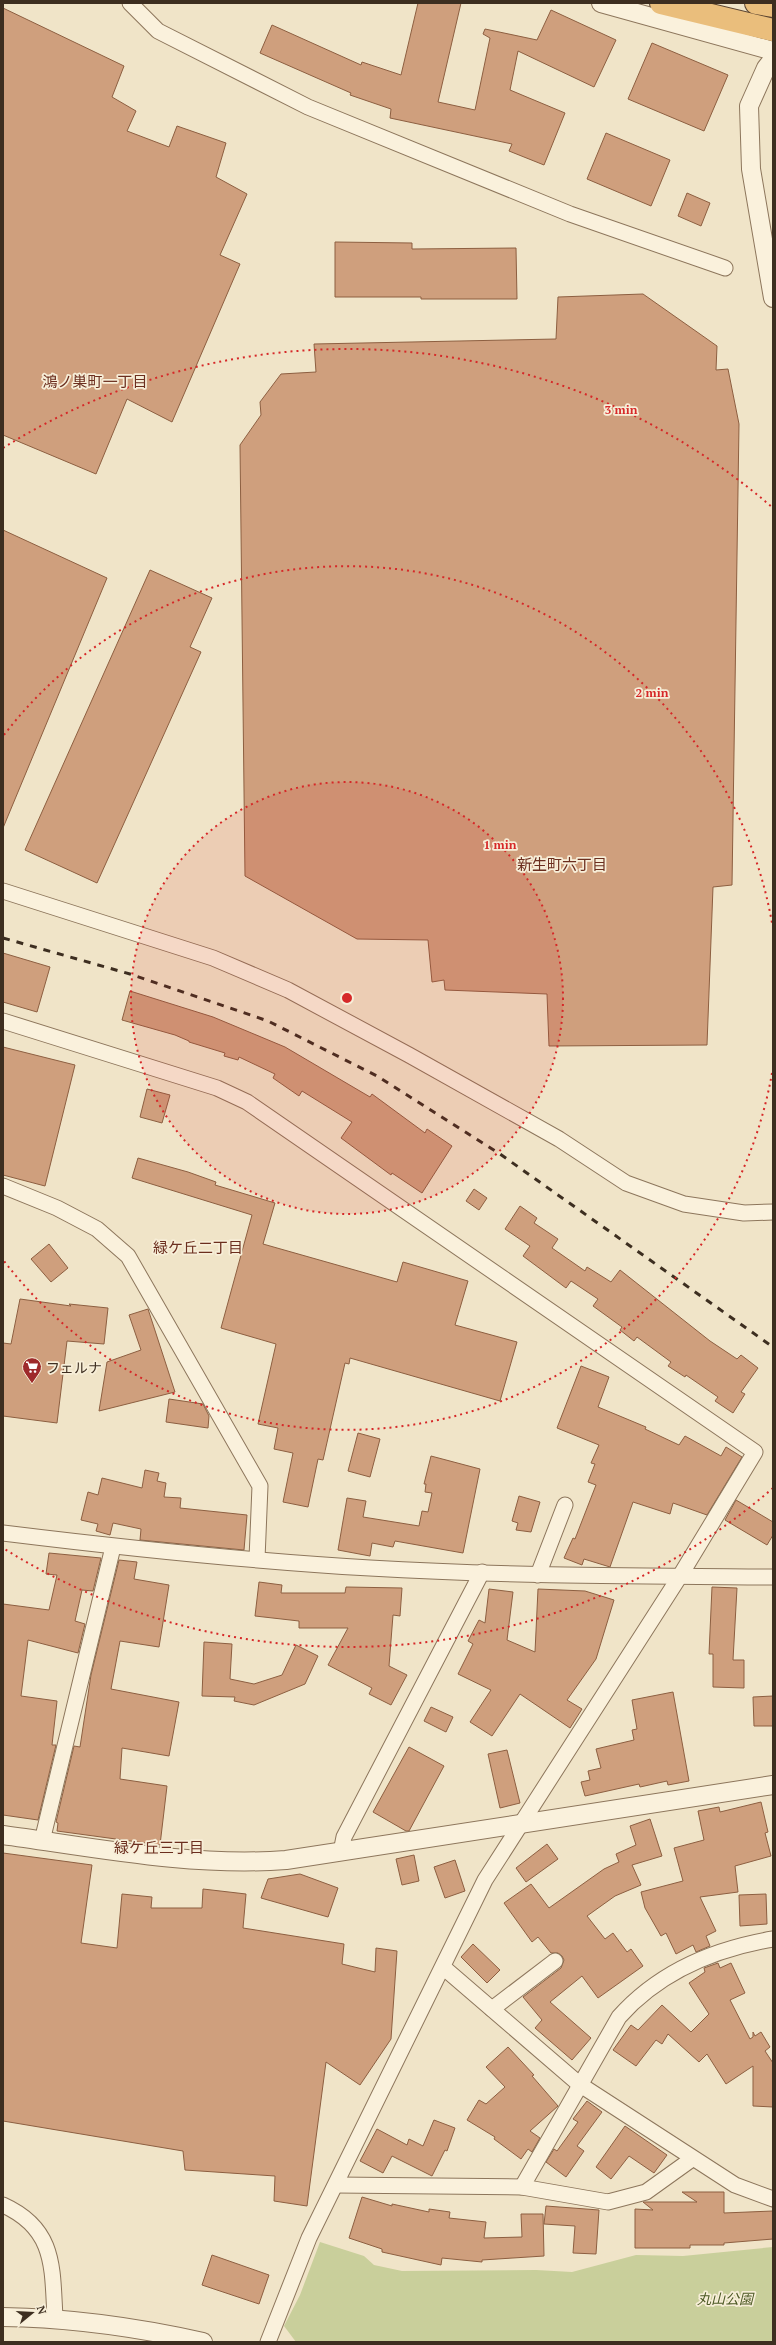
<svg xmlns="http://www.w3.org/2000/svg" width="776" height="2345" viewBox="0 0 776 2345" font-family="'PT Serif','Noto Sans JP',serif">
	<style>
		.green { fill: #c9cf9b }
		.building { fill: #cf9f7d; stroke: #8d5f41 }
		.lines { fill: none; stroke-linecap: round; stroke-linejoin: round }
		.minor-casing { stroke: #8d765c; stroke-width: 17 }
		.tertiary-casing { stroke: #8d765c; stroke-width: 20 }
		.trunk-casing { stroke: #5b4430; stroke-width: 24 }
		.minor { stroke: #faf1dc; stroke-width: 15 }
		.tertiary { stroke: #faf1dc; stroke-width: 18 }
		.trunk { stroke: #eabe7c; stroke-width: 22 }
		.rail { stroke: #3d2e20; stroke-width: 3; stroke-dasharray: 7 7; stroke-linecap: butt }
		.ring { fill: none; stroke: #d62828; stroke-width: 2; stroke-dasharray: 2 4 }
		.labels { text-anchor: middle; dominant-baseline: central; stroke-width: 3.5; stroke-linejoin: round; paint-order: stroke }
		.poi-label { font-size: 14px; fill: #3d2e20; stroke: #f7eed8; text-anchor: start }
		.park-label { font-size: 14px; font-style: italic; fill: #4d5a26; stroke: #f7eed8 }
		.neighbourhood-label { font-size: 15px; fill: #6b2e1e; stroke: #f7eed8 }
		.centre { fill: #d62828; stroke: #f7eed8; stroke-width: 2 }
		.ring-label { font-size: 12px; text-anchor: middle; font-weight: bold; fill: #d62828; stroke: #f7eed8; stroke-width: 3.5; stroke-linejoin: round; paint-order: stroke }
	</style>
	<rect width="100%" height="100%" fill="#f0e4c8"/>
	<!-- green -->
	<polygon class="green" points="320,2242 364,2256 374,2265 402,2271 536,2270 572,2272 636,2255 683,2256 773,2247 773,2342 296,2342 284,2326 300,2295"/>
	<!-- building -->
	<g class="building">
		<polygon points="418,3 461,3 438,102 475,110 490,38 483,34 485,29 537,40 551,10 616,40 594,87 518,51 510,90 565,113 544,165 509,151 512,144 390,118 391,109 350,95 351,93 260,53 272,25 361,65 362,62 401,75"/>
		<polygon points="3,8 124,66 112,97 136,111 127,131 169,147 177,126 226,143 216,177 247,194 220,255 240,264 172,422 127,399 96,474 3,435"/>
		<polygon points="652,43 728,75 704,131 628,99"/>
		<polygon points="606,133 670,160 651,206 587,179"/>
		<polygon points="687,193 710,203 701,226 678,216"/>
		<polygon points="335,242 412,243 412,249 516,248 517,299 421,299 421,297 335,297"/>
		<polygon points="643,294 717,346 716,370 728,369 739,424 732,885 713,887 707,1045 549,1046 547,994 445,990 444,980 432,982 428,940 357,939 245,876 240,445 261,415 260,402 281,374 316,372 314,344 556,339 558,297"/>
		<polygon points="3,530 107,578 3,828"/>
		<polygon points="150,570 212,598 190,647 201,652 97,883 25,850"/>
		<polygon points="3,953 50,967 37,1012 3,1002"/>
		<polygon points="130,991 213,1017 285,1047 370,1097 372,1094 425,1133 427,1129 452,1146 422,1193 392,1173 391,1175 341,1138 352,1122 302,1091 299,1096 273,1078 275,1074 239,1057 238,1060 224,1056 225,1053 189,1042 189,1041 175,1035 122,1020"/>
		<polygon points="3,1047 75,1065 45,1186 3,1175"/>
		<polygon points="147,1089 170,1095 162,1123 140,1117"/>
		<polygon points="138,1158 188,1172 216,1182 215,1185 275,1203 263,1244 397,1282 403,1262 468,1281 455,1325 517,1342 500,1401 350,1358 349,1364 345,1363 323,1460 318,1459 308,1507 283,1502 293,1453 274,1449 278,1428 258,1424 276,1344 221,1328 252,1215 132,1178"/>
		<polygon points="474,1189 487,1198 479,1210 466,1201"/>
		<polygon points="520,1206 537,1218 534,1223 558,1239 552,1248 585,1271 587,1267 611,1282 620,1270 710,1341 737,1359 741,1355 758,1368 741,1392 745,1394 733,1413 715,1401 718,1397 686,1375 685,1377 668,1366 671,1362 637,1337 634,1341 620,1330 622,1327 593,1306 598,1299 571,1281 566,1288 523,1256 530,1246 505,1229"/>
		<polygon points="49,1244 68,1268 51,1282 31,1259"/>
		<polygon points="20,1299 71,1306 69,1304 108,1308 104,1344 67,1341 57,1423 3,1416 3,1343 11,1344"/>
		<polygon points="148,1309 175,1392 99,1411 107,1362 141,1350 129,1315"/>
		<polygon points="581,1366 609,1377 598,1407 646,1427 645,1429 679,1445 685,1436 721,1456 726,1447 742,1457 707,1515 673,1503 670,1514 633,1502 610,1567 584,1559 582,1565 564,1558 573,1538 575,1539 596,1485 588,1482 595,1464 591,1463 599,1445 557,1428"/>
		<polygon points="169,1399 203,1404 209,1416 208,1428 166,1422"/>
		<polygon points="358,1433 380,1439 370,1477 348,1471"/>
		<polygon points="431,1456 480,1469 463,1553 395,1541 393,1547 372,1543 370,1556 338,1550 347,1498 366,1501 363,1517 419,1526 422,1511 428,1512 432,1493 425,1492 426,1484 424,1484"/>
		<polygon points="145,1470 159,1473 157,1481 166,1483 164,1497 181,1498 180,1508 247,1515 244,1550 140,1540 141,1529 113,1523 110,1535 96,1531 98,1524 81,1520 88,1492 98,1495 102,1478 142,1488"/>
		<polygon points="519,1496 540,1502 531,1532 516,1530 518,1523 512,1521"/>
		<polygon points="736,1500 773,1522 773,1535 767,1545 725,1520"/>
		<polygon points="49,1553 101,1558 93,1591 82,1590 75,1621 85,1624 78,1653 28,1640 21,1696 57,1701 52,1745 56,1745 38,1820 3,1815 3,1604 49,1610 57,1575 46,1574"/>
		<polygon points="119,1560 137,1562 134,1579 169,1585 159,1647 120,1641 111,1689 179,1702 169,1756 122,1748 120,1779 167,1786 160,1845 57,1831 58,1823 56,1822 74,1746 80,1747 91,1675"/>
		<polygon points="259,1582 282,1585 281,1593 345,1593 346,1587 402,1588 400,1616 393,1615 389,1666 407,1675 391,1705 369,1694 372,1688 328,1665 348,1628 299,1628 299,1621 255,1616"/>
		<polygon points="712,1587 737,1588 733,1660 744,1660 744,1688 713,1687 713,1654 709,1654"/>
		<polygon points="489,1589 513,1592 507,1640 535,1652 538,1589 585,1591 614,1600 596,1659 567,1700 582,1709 570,1728 520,1694 492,1736 470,1722 491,1690 458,1674 473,1644 468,1641 479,1620 485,1623"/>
		<polygon points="204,1642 232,1644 230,1679 254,1684 282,1675 296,1645 318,1656 305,1684 254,1705 234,1701 235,1697 202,1696"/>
		<polygon points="673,1692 689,1781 668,1785 667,1781 640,1787 639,1784 585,1796 581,1782 590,1780 588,1771 601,1768 596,1749 634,1740 632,1730 637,1729 632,1700"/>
		<polygon points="773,1696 773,1726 754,1726 753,1697"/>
		<polygon points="431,1707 453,1717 446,1732 424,1721"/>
		<polygon points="409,1747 444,1766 409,1831 406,1831 373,1812"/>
		<polygon points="507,1750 520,1803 500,1808 488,1754"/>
		<polygon points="761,1802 768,1832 765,1833 771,1856 735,1866 738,1892 700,1897 716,1931 706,1936 710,1946 696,1952 693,1945 676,1954 666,1933 661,1936 645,1908 641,1892 683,1881 674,1848 704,1840 698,1811 719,1807 720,1812"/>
		<polygon points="650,1819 662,1856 632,1865 641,1885 615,1896 587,1916 605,1939 613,1933 627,1952 631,1949 643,1966 598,1998 582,1976 550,2002 591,2038 572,2060 535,2028 542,2020 523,1997 561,1968 564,1960 562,1956 558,1953 551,1953 538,1937 532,1942 504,1903 531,1884 549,1908 604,1869 619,1862 616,1854 636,1845 630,1826"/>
		<polygon points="547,1844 558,1859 526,1882 516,1868"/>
		<polygon points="3,1853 92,1865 81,1943 117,1948 122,1894 152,1897 151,1908 202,1908 203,1889 246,1894 243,1928 344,1944 342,1964 375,1972 376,1948 397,1951 391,2039 360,2085 326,2062 307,2206 274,2201 275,2176 185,2170 183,2151 3,2121"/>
		<polygon points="414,1855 419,1881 402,1885 396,1859"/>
		<polygon points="455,1860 465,1891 445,1898 434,1867"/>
		<polygon points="300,1874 338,1888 328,1917 261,1898 268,1879"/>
		<polygon points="766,1894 767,1924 740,1926 739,1895"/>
		<polygon points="473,1944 500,1970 487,1983 461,1957"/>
		<polygon points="718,1963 720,1968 731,1963 745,1993 730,2000 750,2039 753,2037 753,2032 755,2036 761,2032 770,2047 765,2051 773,2063 773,2107 753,2106 753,2066 726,2084 707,2054 699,2062 668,2034 662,2044 656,2040 636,2066 613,2050 631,2025 638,2030 662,2005 691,2032 709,2014 689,1983 705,1972 704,1968"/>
		<polygon points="508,2047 534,2075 532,2076 558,2106 530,2131 540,2138 532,2152 528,2149 521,2159 494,2139 495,2137 467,2120 479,2100 486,2104 505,2087 486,2067"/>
		<polygon points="587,2101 602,2112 577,2146 584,2151 566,2177 546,2162 554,2149 557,2151 578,2122 573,2119"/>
		<polygon points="434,2120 455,2128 447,2151 445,2150 432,2176 392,2156 383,2173 360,2161 377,2129 407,2145 409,2139 423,2146"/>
		<polygon points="625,2126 667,2155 654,2173 629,2156 611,2179 596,2167"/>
		<polygon points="682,2192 724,2192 724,2213 773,2211 773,2239 724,2243 724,2245 690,2245 690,2248 635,2248 635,2209 653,2210 643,2202 697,2202"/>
		<polygon points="362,2197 392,2206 392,2204 429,2212 429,2209 450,2212 449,2218 486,2222 484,2238 522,2237 521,2214 543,2214 544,2256 482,2260 482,2262 442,2258 441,2265 382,2252 382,2249 349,2238"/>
		<polygon points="546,2206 599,2210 596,2254 573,2253 575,2226 544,2224"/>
		<polygon points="212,2255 269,2275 259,2304 202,2285"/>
	</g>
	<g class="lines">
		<defs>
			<g id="minor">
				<polyline points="130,3 158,31 308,107 570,214 725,268"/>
				<polyline points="3,891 213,958 288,990 409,1055 559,1139 626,1183 684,1204 744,1213 773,1212"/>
				<polyline points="3,1021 217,1088 247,1102 755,1452 680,1576 485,1880 309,2238 268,2342"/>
				<polyline points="3,1186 57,1208 97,1229 128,1256 260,1486 257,1559"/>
				<path d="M 3,1533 C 125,1548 247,1561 370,1568 C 504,1576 639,1576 773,1577"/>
				<polyline points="538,1575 565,1505"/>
				<polyline points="42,1841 113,1547"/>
				<polyline points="341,1852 344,1837 482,1572"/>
				<polyline points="443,1967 579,2084 735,2185 773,2199"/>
				<polyline points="492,2009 555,1961"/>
				<polyline points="336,2185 522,2187 608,2202 646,2192 692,2159"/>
				<path d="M 522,2187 L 619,2017 C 659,1972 714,1949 773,1939"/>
				<path d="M 3,2205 C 56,2229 52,2268 55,2317"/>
			</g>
			<g id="tertiary">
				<polyline points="601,3 773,51"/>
				<polyline points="773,59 766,68 749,106 751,169 773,298"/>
				<path d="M 3,1835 C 97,1848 192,1867 286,1860 L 773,1785"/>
				<path d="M 3,2317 C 73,2318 136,2327 203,2342"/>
			</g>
			<g id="trunk">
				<polyline points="661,3 773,30"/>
				<polyline points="756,3 773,6"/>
			</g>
		</defs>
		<!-- minor casing -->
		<use href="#minor" class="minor-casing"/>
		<!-- tertiary casing -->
		<use href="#tertiary" class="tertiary-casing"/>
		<!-- trunk casing -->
		<use href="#trunk" class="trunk-casing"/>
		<!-- minor -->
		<use href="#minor" class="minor"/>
		<!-- tertiary -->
		<use href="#tertiary" class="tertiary"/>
		<!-- trunk -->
		<use href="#trunk" class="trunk"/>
		<!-- rail -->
		<polyline class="rail" points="3,938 130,974 268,1021 377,1076 500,1154 773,1347"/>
	</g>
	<!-- distance rings -->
	<circle cx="347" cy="998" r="216" fill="#d62828" fill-opacity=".12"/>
	<g class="ring">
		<circle cx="347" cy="998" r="216"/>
		<path d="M772 1073A432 432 0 0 1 4 1261M4 735A432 432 0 0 1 772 923"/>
		<path d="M773 1488A649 649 0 0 1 3 1548M3 448A649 649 0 0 1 773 508"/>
	</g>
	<!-- icons -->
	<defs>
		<symbol id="supermarket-pin" viewBox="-11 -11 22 30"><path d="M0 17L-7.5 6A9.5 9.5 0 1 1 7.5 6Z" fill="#9e2a2b" stroke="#f7eed8"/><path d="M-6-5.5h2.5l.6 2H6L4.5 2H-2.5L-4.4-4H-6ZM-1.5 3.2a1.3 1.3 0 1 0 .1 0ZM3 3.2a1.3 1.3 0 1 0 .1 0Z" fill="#fff"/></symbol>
	</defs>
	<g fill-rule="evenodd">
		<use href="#supermarket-pin" x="21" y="1356" width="22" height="30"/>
	</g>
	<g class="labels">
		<!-- poi labels -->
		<g class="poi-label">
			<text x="46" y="1367">フェルナ</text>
		</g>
		<!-- park labels -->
		<g class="park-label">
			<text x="725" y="2298">丸山公園</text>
		</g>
		<!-- neighbourhood labels -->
		<g class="neighbourhood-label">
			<text x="95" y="381">鴻ノ巣町一丁目</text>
			<text x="562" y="864">新生町六丁目</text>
			<text x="198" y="1247">緑ケ丘二丁目</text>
			<text x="159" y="1847">緑ケ丘三丁目</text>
		</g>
	</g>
	<circle cx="347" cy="998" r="6" class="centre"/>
	<g class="ring-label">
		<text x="621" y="414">3 min</text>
		<text x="652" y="697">2 min</text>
		<text x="500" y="849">1 min</text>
	</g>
	<!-- border -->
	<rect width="776" height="2345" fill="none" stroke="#3d2e20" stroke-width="8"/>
	<!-- north arrow -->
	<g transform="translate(32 2313) rotate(72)" stroke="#f7eed8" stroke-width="3" paint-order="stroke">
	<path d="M0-3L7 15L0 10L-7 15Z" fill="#3d2e20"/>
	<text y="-6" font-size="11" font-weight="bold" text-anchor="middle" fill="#3d2e20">N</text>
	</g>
</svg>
